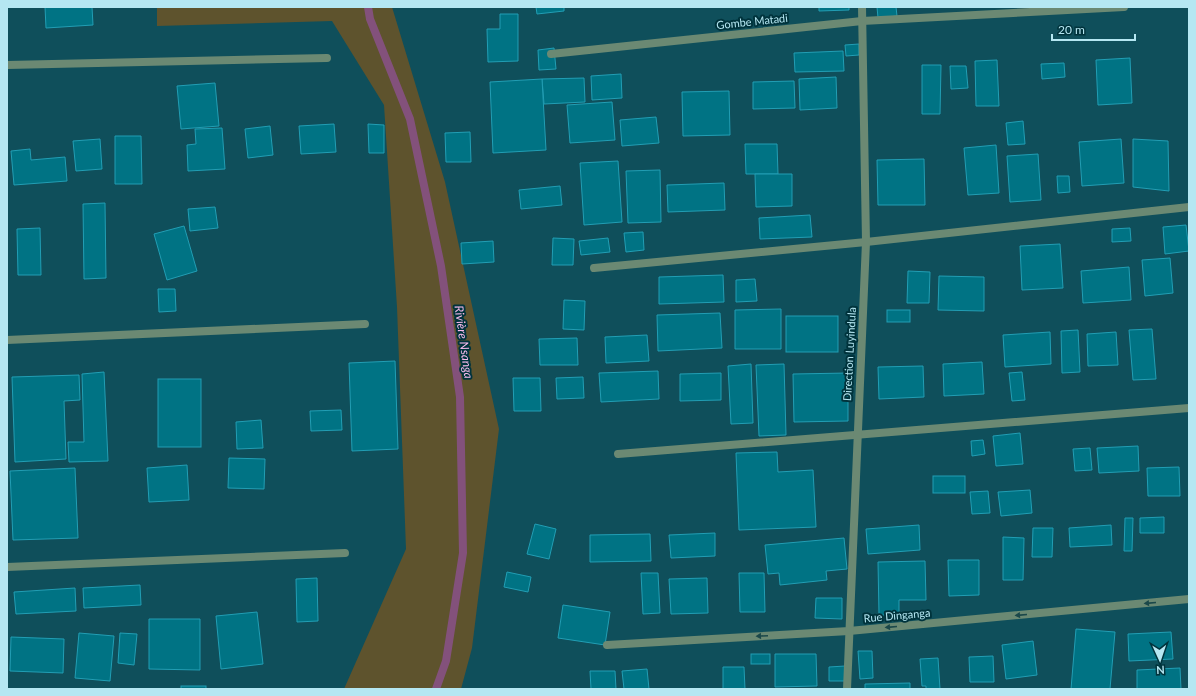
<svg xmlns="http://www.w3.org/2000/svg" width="1196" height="696" viewBox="0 0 1196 696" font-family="Lato,sans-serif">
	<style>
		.green { fill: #5e532d }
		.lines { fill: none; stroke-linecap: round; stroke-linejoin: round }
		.stream { stroke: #83517b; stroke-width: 8 }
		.building { fill: #007384; stroke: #229eb4 }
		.minor { stroke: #6b8973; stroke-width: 8 }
		.oneway { fill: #1b484a }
		.labels { text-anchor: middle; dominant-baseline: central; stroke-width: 4; stroke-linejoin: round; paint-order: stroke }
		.street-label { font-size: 11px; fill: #b5e7f2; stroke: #00333c }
		.water-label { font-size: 12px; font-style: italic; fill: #fbbdef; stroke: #00333c }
	</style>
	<rect width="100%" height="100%" fill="#0f4f5b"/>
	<!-- green -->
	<polygon class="green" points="157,7 392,7 445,182 499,429 472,648 461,689 344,689 406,549 397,307 384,105 332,21 157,26"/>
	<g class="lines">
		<!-- stream -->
		<polyline class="stream" points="368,7 370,19 410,119 441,266 460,397 463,553 446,661 436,689"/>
	</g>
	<!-- building -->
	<g class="building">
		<polygon points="45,7 92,7 93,25 46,28"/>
		<polygon points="536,7 564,7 564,11 537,14"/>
		<polygon points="819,7 849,7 849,10 819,11"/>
		<polygon points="877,7 896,7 897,16 878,18"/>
		<polygon points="500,14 518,14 518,61 488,62 487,29 500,29"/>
		<polygon points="859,44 859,55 846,56 845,45"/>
		<polygon points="554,48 556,69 539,70 538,50"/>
		<polygon points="843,51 844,71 795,72 794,53"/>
		<polygon points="1130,58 1132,103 1098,105 1096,60"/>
		<polygon points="997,60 999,106 976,106 975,61"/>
		<polygon points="1064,63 1065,77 1042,79 1041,64"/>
		<polygon points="922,65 941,65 940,114 922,114"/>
		<polygon points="950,66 966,66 968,88 951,89"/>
		<polygon points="621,74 622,98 592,100 591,76"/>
		<polygon points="836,77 837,108 800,110 799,79"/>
		<polygon points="584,78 585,102 544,104 542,79"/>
		<polygon points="542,79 546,150 493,153 490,82"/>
		<polygon points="794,81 795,108 753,109 753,82"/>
		<polygon points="215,83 219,126 181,129 177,86"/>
		<polygon points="729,91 730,135 683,136 682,92"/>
		<polygon points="612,102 615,140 570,143 567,105"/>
		<polygon points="656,117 659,143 622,146 620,120"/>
		<polygon points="1023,121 1025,144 1008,145 1006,123"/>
		<polygon points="334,124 336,152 301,154 299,126"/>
		<polygon points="368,124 384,125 384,153 369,153"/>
		<polygon points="270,126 273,155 248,158 245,129"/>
		<polygon points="222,128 225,169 188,171 187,145 196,144 195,129"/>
		<polygon points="470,132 471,162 446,162 445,133"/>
		<polygon points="115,136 141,136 142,184 115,184"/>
		<polygon points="100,139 102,169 76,171 73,141"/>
		<polygon points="1121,139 1124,183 1082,186 1079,142"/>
		<polygon points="1133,139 1168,141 1169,191 1133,187"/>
		<polygon points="745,144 777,144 778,174 746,174"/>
		<polygon points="996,145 999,193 968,195 964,148"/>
		<polygon points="30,149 31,160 65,157 67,181 14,185 11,151"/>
		<polygon points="1038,154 1041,200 1010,202 1007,156"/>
		<polygon points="924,159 925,205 878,205 877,160"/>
		<polygon points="618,161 622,222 584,225 580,163"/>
		<polygon points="660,170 661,222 628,223 626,171"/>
		<polygon points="755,174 792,174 792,206 756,207"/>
		<polygon points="1057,176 1069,176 1070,192 1058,193"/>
		<polygon points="724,183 725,210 668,212 667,185"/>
		<polygon points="560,186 562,205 521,209 519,190"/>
		<polygon points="105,203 106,278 84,279 83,204"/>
		<polygon points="215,207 218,228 190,231 188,209"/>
		<polygon points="810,215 812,237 760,239 759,218"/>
		<polygon points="1186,225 1189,251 1165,254 1163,227"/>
		<polygon points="184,226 197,271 167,280 154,234"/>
		<polygon points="40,228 41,275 18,275 17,229"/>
		<polygon points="1130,228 1131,241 1112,242 1112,229"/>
		<polygon points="643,232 644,250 626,252 624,233"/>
		<polygon points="553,238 574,239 573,265 552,265"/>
		<polygon points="608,238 610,252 581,255 579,241"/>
		<polygon points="493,241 494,262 462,264 461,243"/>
		<polygon points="1060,244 1063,288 1022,290 1020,246"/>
		<polygon points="1170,258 1173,293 1145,296 1142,260"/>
		<polygon points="1129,267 1131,300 1083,303 1081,271"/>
		<polygon points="908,271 930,272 929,303 907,303"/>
		<polygon points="723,275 724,302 659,304 659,277"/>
		<polygon points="939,276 984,277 984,311 938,310"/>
		<polygon points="755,279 757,301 736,302 736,280"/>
		<polygon points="158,289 175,289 176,311 159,312"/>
		<polygon points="564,300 585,301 584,330 563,329"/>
		<polygon points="781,309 781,349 735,349 735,310"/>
		<rect x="887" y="310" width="23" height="12"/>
		<polygon points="720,313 722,348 658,351 657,315"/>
		<rect x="786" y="316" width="52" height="36"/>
		<polygon points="1152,329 1156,379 1133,380 1129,330"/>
		<polygon points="1078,330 1080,372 1062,373 1061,331"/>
		<polygon points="1050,332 1051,364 1005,367 1003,335"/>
		<polygon points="1116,332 1118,365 1088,366 1087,334"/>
		<polygon points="647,335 649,361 606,363 605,337"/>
		<polygon points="577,338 578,365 540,365 539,339"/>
		<polygon points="395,361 398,449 352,451 349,363"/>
		<polygon points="982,362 984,394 944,396 943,364"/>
		<polygon points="751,364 753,423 731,424 728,366"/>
		<polygon points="784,364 786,435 759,436 756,365"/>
		<polygon points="923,366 924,397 879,399 878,367"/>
		<polygon points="658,371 659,399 601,402 599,373"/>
		<polygon points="104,372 108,461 69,462 68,442 84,442 82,374"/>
		<polygon points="1022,372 1025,400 1012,401 1009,373"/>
		<polygon points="721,373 721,400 680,401 680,374"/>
		<polygon points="848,373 848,421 794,422 793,374"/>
		<polygon points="79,375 80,400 64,401 66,459 15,462 12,377"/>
		<polygon points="583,377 584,398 557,399 556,378"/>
		<polygon points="513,378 540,378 541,411 514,411"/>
		<rect x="158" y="379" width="43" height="68"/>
		<polygon points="341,410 342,430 311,431 310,411"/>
		<polygon points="261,420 263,448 237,449 236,422"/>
		<polygon points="1020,433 1023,464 996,466 993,436"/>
		<polygon points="983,440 985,454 972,456 971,441"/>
		<polygon points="1138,446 1139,471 1099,473 1097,448"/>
		<polygon points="1090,448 1092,470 1075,471 1073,449"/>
		<polygon points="777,452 778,472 813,470 816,527 739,530 736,453"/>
		<polygon points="229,458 265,459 264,489 228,488"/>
		<polygon points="187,465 189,500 149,502 147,468"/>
		<polygon points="1179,467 1180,496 1148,496 1147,468"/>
		<polygon points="75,468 78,538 13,540 10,471"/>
		<rect x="933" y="476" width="32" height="17"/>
		<polygon points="1030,490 1032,513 1001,516 998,492"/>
		<polygon points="988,491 990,513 972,514 970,492"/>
		<polygon points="1164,517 1164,533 1140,533 1140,518"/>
		<polygon points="1125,518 1133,518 1132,551 1124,551"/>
		<polygon points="535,524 556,529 549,559 527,554"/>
		<polygon points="919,525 920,550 868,554 866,529"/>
		<polygon points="1111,525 1112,545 1070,547 1069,528"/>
		<polygon points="1033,528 1053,528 1052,557 1032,557"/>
		<polygon points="715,533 715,556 671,558 669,535"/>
		<polygon points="650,534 651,561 590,562 590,535"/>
		<polygon points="1003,537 1024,538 1023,580 1003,580"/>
		<polygon points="844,538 847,569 826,571 827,580 780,585 779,573 768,574 765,545"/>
		<polygon points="948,560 979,560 979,595 949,596"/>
		<polygon points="925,561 926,600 899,600 899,615 879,615 878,562"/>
		<polygon points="507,572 531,577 528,592 504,587"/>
		<polygon points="641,573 658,573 660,613 643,614"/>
		<polygon points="739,573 764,573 765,612 740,612"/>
		<polygon points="317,578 318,621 297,622 296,579"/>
		<polygon points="707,578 708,613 671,614 669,579"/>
		<polygon points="140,585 141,605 84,608 83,588"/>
		<polygon points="75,588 76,611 16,614 14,592"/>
		<polygon points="816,598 842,598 842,619 815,618"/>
		<polygon points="563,605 610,612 605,645 558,638"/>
		<polygon points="257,612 263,664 221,669 216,616"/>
		<polygon points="149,619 200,619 200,670 149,669"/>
		<polygon points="1076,629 1115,632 1110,689 1071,689"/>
		<polygon points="1171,632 1173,659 1129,661 1128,634"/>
		<polygon points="79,633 114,636 110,681 75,678"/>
		<polygon points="120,633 137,634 134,665 118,663"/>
		<polygon points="11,637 64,639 63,673 10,671"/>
		<polygon points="1033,641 1037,675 1006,679 1002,645"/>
		<polygon points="858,651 872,651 873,678 860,679"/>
		<rect x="751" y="654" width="19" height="10"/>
		<polygon points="775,654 816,654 817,686 775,687"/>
		<polygon points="993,656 994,682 970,682 969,657"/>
		<polygon points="938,658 940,689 926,689 926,686 922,686 920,659"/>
		<polygon points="845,666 845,681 829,681 829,667"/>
		<polygon points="723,667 744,667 745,689 723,689"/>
		<polygon points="1180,668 1181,689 1137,689 1137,670"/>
		<polygon points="647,669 649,689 624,689 622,671"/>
		<polygon points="590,671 615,671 616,689 591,689"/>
		<polygon points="910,683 910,689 865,689 865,684"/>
		<rect x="181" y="686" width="25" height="3"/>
	</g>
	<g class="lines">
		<!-- minor -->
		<g class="minor">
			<polyline points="551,54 862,21 1124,7"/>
			<polyline points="7,65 327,58"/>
			<polyline points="594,268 866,242 1189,207"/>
			<polyline points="7,340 365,324"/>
			<polyline points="618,454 1189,408"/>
			<polyline points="7,567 345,553"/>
			<polyline points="607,645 849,631 1189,599"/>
			<polyline points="847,689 866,242 862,7"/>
		</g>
	</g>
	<!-- one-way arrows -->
	<defs><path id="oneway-solid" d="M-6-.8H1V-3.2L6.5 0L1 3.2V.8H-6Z"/></defs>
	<g class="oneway">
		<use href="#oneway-solid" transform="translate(1150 603) rotate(175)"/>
		<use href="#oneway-solid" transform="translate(1021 615) rotate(175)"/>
		<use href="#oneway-solid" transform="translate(891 627) rotate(175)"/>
		<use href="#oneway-solid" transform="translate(762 636) rotate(177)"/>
	</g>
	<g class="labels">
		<!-- street labels -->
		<g class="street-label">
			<text transform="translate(752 21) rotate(-6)">Gombe Matadi</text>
			<text transform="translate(849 354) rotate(-87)">Direction Luyindula</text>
			<text transform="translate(897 615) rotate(-5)">Rue Dinganga</text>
		</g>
		<!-- water labels -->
		<g class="water-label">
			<text transform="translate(464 342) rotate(82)">Rivière Nsanga</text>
		</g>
	</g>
	<!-- border -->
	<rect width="1196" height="696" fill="none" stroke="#b5e7f2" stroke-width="16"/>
	<!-- north arrow -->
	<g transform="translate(1160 660) rotate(177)" stroke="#00333c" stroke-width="3" paint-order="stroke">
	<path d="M0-3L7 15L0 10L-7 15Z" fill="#b5e7f2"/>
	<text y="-6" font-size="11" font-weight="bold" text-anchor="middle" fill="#b5e7f2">N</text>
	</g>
	<!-- scale -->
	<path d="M1052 34v6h83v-6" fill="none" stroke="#b5e7f2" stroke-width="2"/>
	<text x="1058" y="34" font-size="12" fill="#b5e7f2" stroke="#00333c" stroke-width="3" paint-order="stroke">20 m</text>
</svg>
